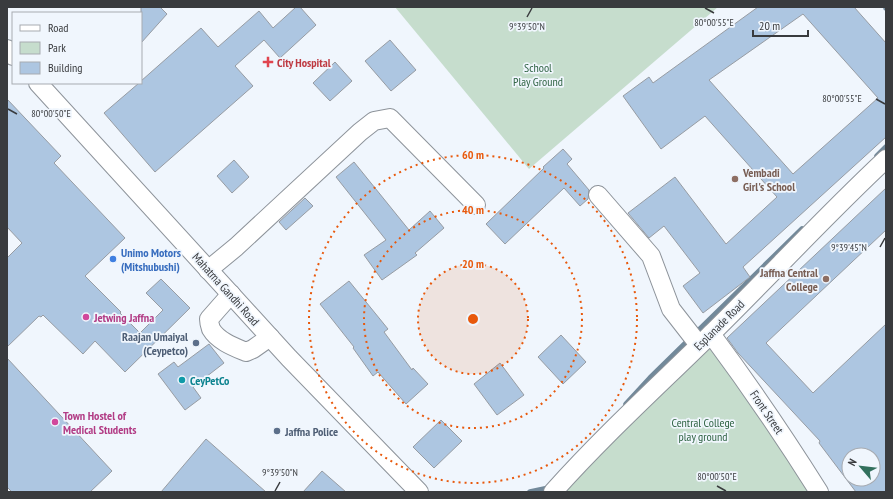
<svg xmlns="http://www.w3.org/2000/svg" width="893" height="499" viewBox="0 0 893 499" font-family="'PT Sans Narrow',sans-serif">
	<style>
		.green { fill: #c6ddcd }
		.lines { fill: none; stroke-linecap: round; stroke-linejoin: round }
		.stream { stroke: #72899a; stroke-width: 5.5 }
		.building { fill: #adc6e1; stroke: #979ca3; fill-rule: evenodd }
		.minor-casing { stroke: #8d939a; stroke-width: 20 }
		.minor { stroke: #fff; stroke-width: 18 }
		.ticks { fill: none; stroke: #393b3e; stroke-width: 1.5 }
		.ring { fill: none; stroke: #e8590c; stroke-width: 2; stroke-dasharray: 2 4 }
		.health-dot { fill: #e0444e; stroke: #f0f6fd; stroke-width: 1.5 }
		.education-dot { fill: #8d6e63; stroke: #f0f6fd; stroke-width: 1.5 }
		.shop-dot { fill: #3f7fe0; stroke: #f0f6fd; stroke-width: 1.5 }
		.hotel-dot { fill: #d1479c; stroke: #f0f6fd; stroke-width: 1.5 }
		.service-dot { fill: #5c6f8a; stroke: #f0f6fd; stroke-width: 1.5 }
		.culture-dot { fill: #0f9aa8; stroke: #f0f6fd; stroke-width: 1.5 }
		.labels { text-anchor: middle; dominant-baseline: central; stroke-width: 3.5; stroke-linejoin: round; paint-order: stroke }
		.health-label { font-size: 12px; font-weight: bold; fill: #be3a42; stroke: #f0f6fd; text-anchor: start }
		.park-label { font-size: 12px; fill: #2f6343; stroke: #f0f6fd }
		.education-label { font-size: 12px; font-weight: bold; fill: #785e54; stroke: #f0f6fd; text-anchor: start }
		.shop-label { font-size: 12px; font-weight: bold; fill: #366cbe; stroke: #f0f6fd; text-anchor: start }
		.street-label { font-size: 12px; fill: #393b3e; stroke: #f0f6fd }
		.hotel-label { font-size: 12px; font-weight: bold; fill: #b23c85; stroke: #f0f6fd; text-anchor: start }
		.service-label { font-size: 12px; font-weight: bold; fill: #4e5e75; stroke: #f0f6fd; text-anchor: end }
		.culture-label { font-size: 12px; font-weight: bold; fill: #0d838f; stroke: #f0f6fd; text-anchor: start }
		.ticks-label { font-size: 10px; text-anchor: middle; fill: #393b3e; stroke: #f0f6fd; stroke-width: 3.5; stroke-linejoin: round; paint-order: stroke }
		.centre { fill: #e8590c; stroke: #f0f6fd; stroke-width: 2 }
		.ring-label { font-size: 12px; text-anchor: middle; font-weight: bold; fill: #e8590c; stroke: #f0f6fd; stroke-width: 3.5; stroke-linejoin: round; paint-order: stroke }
	</style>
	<rect width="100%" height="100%" fill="#f0f6fd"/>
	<!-- green -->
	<g class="green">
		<polygon points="395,7 718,7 529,169"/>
		<polygon points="711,334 819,492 553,492"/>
	</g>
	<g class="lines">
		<!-- stream -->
		<g class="stream">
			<polyline points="886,7 886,8"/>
			<polyline points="877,156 886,147"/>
			<polyline points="626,404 650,378 802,229"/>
			<polyline points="530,492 549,488 550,487"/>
		</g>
	</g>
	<!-- building -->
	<g class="building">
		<polygon points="141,7 160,7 167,14 141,43"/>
		<polygon points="296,7 300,7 316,25 280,58 264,40 235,66 253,86 155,172 104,113 139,83 141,83 141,81 201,28 218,47 259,11 273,28"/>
		<path d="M 758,7 L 854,7 L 886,43 L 886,137 L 743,267 L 750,277 L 703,313 L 683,286 L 700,273 L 664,226 L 649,238 L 628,213 L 675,177 L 726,244 L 777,197 L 705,116 L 661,149 L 623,96 L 649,77 L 653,83 ZM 803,14 L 878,98 L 793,174 L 709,80 Z"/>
		<polygon points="390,40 416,70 391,91 365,61"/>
		<polygon points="335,62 352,81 330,101 313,83"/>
		<polygon points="7,99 61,156 54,163 125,238 85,276 121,312 120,313 140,333 163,310 146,293 161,279 190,308 125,372 95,341 83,354 43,315 41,317 39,316 7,347 7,258 22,243 7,227"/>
		<polygon points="563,149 572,159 567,164 589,190 588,199 580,206 564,188 505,244 486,224 544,168 543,167"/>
		<polygon points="234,160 249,177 232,193 217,176"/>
		<polygon points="354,162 409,230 430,211 444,228 415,253 417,255 382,280 364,255 386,240 336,177"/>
		<path d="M 886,188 L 886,230 L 766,343 L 813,393 L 886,324 L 886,492 L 856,492 L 819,443 L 820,441 L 738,353 L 727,338 ZM 849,455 L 873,455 L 873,479 L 849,479 Z"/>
		<polygon points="305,198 313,206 286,230 279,222"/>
		<polygon points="349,281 388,329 384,332 412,370 413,368 428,384 406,404 378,372 373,376 353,348 354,347 320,304"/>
		<polygon points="561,335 586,362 563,384 538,357"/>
		<polygon points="209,344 224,363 193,387 201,398 185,410 158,374 174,362 178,367"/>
		<polygon points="7,358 112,471 90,492 12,492 7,487"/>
		<polygon points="500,363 524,395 497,415 474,384"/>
		<polygon points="441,420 462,441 434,468 413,447"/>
		<polygon points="206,439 266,492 161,492"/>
		<polygon points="322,471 346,492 303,492"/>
	</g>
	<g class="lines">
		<defs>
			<g id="minor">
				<polyline points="7,49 13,56"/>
				<polyline points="38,83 289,358 419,492"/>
				<polyline points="598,195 651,256 671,309 699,345"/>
				<polyline points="208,270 236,247 360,132 374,121 390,118 476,205"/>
				<path d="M 231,294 L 209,319 C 209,322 210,326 211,329 C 218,341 234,347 246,352 L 253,349 L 270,337"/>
				<path d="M 711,334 C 749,385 785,438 819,492"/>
				<path d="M 553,492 C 603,436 658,386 711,334 C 770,276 826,215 886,159"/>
			</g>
		</defs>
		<!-- minor casing -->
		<use href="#minor" class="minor-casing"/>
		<!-- minor -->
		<use href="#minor" class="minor"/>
	</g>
	<!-- ticks -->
	<path class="ticks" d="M 705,8 L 714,13M 527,17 L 532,8M 876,99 L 885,104M 8,109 L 17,114M 880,247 L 885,238M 717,486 L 726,491M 275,491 L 280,482"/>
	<!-- distance rings -->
	<circle cx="473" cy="319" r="55" fill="#e8590c" fill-opacity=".12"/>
	<g class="ring">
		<circle cx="473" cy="319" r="55"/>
		<circle cx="473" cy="319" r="109"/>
		<circle cx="473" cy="319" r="164"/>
	</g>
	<!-- markers -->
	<path class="health-dot" d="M266 56h4v4h4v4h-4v4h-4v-4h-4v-4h4z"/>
	<g class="education-dot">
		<circle cx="735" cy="179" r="4"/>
		<circle cx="826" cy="279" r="4"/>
	</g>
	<circle class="shop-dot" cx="113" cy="259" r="4"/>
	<g class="hotel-dot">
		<circle cx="86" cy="317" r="4"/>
		<circle cx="55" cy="422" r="4"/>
	</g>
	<g class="service-dot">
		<circle cx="196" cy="343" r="4"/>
		<circle cx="277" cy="431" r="4"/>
	</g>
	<circle class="culture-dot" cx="182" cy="380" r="4"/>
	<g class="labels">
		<!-- health labels -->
		<g class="health-label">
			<text x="277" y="62">City Hospital</text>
		</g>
		<!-- park labels -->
		<g class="park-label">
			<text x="538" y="67">School<tspan x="538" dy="14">Play Ground</tspan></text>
			<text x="703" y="422">Central College<tspan x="703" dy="14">play ground</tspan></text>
		</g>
		<!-- education labels -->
		<g class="education-label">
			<text x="743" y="172">Vembadi<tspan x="743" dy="14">Girl's School</tspan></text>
			<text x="818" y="272" text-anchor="end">Jaffna Central<tspan x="818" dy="14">College</tspan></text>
		</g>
		<!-- shop labels -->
		<g class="shop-label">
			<text x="121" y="252">Unimo Motors<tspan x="121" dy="14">(Mitshubushi)</tspan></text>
		</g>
		<!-- street labels -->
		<g class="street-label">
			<text transform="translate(226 289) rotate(48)">Mahatma Gandhi Road</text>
			<text transform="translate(719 325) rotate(-45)">Esplanade Road</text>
			<text transform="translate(767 412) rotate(56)">Front Street</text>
		</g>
		<!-- hotel labels -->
		<g class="hotel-label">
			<text x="94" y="317">Jetwing Jaffna</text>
			<text x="63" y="415">Town Hostel of<tspan x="63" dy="14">Medical Students</tspan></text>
		</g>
		<!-- service labels -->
		<g class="service-label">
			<text x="188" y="336">Raajan Umaiyal<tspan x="188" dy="14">(Ceypetco)</tspan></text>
			<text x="285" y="431" text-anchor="start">Jaffna Police</text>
		</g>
		<!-- culture labels -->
		<g class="culture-label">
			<text x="190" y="380">CeyPetCo</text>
		</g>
	</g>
	<g class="ticks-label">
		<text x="714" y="26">80°00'55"E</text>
		<text x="527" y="30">9°39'50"N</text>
		<text x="842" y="102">80°00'55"E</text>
		<text x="51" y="117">80°00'50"E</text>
		<text x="849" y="251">9°39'45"N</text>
		<text x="280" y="476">9°39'50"N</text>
		<text x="717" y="480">80°00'50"E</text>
	</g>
	<circle cx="473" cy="319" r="6" class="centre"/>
	<g class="ring-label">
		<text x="473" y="159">60 m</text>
		<text x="473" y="214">40 m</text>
		<text x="473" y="268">20 m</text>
	</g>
	<!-- border -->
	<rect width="893" height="499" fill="none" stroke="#393b3e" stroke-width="16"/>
	<!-- legend -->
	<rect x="12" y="12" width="130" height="72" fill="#f0f6fd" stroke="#a7abb1"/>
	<rect x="20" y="25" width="20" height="6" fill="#ffffff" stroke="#a7abb1"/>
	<text x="48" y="32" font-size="12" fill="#393b3e">Road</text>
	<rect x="20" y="42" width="20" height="12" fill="#c6ddcd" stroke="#a7abb1"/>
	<text x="48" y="52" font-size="12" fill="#393b3e">Park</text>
	<rect x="20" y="62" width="20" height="12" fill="#adc6e1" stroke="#a7abb1"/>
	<text x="48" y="72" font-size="12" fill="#393b3e">Building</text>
	<!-- north arrow -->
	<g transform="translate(861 467) rotate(298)"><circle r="19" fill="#f0f6fd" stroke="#a7abb1"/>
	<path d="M0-3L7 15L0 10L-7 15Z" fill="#32705d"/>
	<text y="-6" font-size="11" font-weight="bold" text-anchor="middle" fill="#393b3e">N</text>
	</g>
	<!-- scale -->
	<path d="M753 30v6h55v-6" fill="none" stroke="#393b3e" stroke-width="2"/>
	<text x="759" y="30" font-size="12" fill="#393b3e" stroke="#f0f6fd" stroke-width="3" paint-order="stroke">20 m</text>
</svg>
